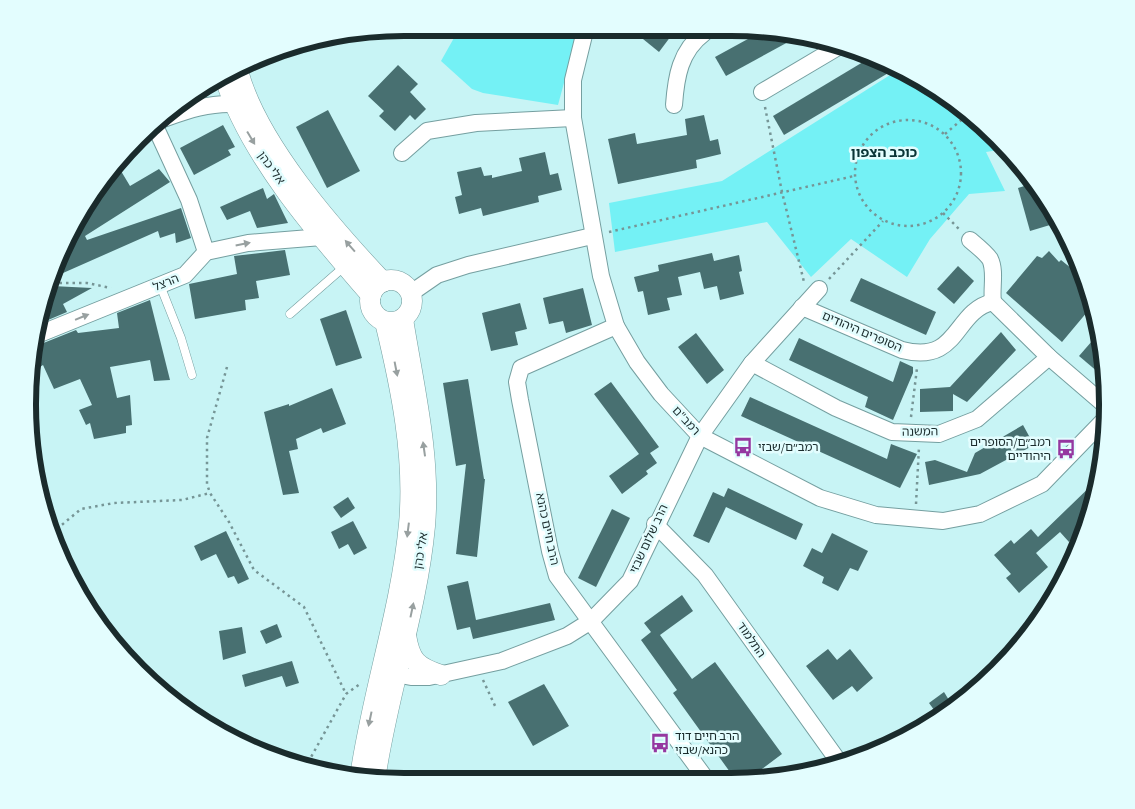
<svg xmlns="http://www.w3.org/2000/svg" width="1135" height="809" viewBox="0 0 1135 809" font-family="'Source Sans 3','Noto Sans Hebrew',sans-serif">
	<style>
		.green { fill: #74f1f5 }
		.building { fill: #487071 }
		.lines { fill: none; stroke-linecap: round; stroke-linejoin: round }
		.service-casing { stroke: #759fa0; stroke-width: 9 }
		.minor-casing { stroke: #759fa0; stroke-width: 18 }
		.tertiary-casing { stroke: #759fa0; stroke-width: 21 }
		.path { stroke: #769596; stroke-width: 2.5; stroke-dasharray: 2.5 4; stroke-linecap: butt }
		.service { stroke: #fff; stroke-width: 8 }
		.minor { stroke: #fff; stroke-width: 16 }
		.tertiary { stroke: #fff; stroke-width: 20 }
		.oneway { fill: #98a0a0 }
		.labels { text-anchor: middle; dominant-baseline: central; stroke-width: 5; stroke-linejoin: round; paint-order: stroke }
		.street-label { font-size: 12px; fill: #1a2b2c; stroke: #e3fdfe }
		.poi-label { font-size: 12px; fill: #1a2b2c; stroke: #e3fdfe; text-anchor: start }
		.neighbourhood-label { font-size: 14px; font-weight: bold; fill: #093436; stroke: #e3fdfe }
		.rim { fill: none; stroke: #1a2b2c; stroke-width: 6 }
	</style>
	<rect width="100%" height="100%" fill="#c8f4f5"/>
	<!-- green -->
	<g class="green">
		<polygon points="459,29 578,31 558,105 483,93 472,89 441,61"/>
		<path d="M 898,70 C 929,82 952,103 973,129 L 979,127 L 1005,149 L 986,152 L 1005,191 L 969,194 L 930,239 L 907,277 L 851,239 L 811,277 L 767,222 L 615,252 L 609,203 L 722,181 Z"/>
	</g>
	<!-- building -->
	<g class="building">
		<polygon points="648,32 674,32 659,52 643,39"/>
		<polygon points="757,34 801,35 726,76 715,57"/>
		<polygon points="868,59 895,69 784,135 773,116"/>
		<polygon points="398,65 418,84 410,92 426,109 415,120 410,115 395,131 379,116 384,111 368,96"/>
		<polygon points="328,110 360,171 327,188 296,127"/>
		<polygon points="704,115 710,141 718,139 721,154 696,160 697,168 618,184 608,139 635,133 637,144 687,135 685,119"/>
		<polygon points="223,125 235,147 228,150 231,155 194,175 180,148"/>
		<polygon points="545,152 550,175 558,173 562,190 538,196 539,202 483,216 481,208 459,214 455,197 462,195 457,172 481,167 484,176 492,175 492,178 522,171 519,158"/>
		<polygon points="118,166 130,186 159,169 170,182 85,236 87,240 181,208 191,238 176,243 175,233 160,238 158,231 54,277 66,238 110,172"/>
		<polygon points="1034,183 1060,222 1030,231 1018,188"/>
		<polygon points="263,188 267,199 274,194 288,223 257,228 250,211 227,220 220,207"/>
		<polygon points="285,250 290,275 256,281 259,298 245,300 246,310 195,319 189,284 237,274 234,256"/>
		<polygon points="1049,251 1059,262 1061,260 1087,281 1093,305 1062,342 1006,293 1037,256 1042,258"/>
		<polygon points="712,253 714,261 739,255 742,271 739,272 744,294 720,300 717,286 704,289 700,272 678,277 682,295 667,298 670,310 648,315 643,291 638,292 634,277 659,271 658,265"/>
		<polygon points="958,266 974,281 954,304 937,289"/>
		<polygon points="861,278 936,312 926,335 850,301"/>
		<polygon points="52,286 92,288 63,304 67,312 41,323"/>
		<polygon points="583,288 592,325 566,333 563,321 549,324 543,298"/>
		<polygon points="150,300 170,380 154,381 150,360 110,367 117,398 130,395 132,425 126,426 126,433 94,439 90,423 86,425 79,410 92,405 80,379 54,389 43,365 31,373 31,355 34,344 41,344 76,330 78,333 119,328 117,313"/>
		<polygon points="520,303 527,329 515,332 518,345 491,351 482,313"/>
		<polygon points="346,310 362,358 336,366 320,319"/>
		<polygon points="1001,332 1016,350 967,402 953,394 953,411 920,412 920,389 950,387"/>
		<polygon points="696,333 724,370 707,384 678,347"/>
		<polygon points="1099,333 1104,356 1105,378 1079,356"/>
		<polygon points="799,338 893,382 900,361 913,367 913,373 893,420 865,407 868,397 789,360"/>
		<polygon points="468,379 484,479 485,479 477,557 456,554 466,464 456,466 443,383"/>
		<polygon points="611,382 659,447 650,453 657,463 646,471 648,474 622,494 609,476 639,454 594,394"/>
		<polygon points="332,388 346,424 323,433 321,428 296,439 298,449 289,451 299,493 283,495 264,412 289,404 289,406"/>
		<polygon points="750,397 887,459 891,444 917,454 900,488 741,416"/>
		<polygon points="1023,425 1034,445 980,474 929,485 925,462 935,460 967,472 975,453"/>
		<polygon points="1098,479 1095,502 1086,525 1069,542 1060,532 1036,553 1048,567 1019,593 1006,578 1011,574 994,555 1011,540 1014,544 1031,529 1038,537"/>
		<polygon points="728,488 803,524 796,540 726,507 709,543 693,536 713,492 724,497"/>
		<polygon points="348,497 355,508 341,518 333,507"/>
		<polygon points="612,509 630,518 596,587 578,578"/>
		<polygon points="353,521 367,548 354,555 348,544 339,549 331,532"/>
		<polygon points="226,531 249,579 238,584 234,576 228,578 216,554 201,561 194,546"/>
		<polygon points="832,533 868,551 858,571 850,568 838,591 822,583 824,577 803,566 812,548 822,553"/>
		<polygon points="468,581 476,620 550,603 555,620 473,639 470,627 457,630 447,586"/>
		<polygon points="682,595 693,611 660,635 692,679 715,662 782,754 750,778 735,779 673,693 677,690 641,640 651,632 644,623"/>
		<polygon points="277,624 282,637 266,644 260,631"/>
		<polygon points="242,627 246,653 223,660 219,631"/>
		<polygon points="828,649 837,660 850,649 873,678 857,692 852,686 833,700 806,666"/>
		<polygon points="292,661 299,683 286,687 282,676 245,687 242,675"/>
		<polygon points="544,684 569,726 533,746 508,702"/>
		<polygon points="944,692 952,705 937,714 929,703"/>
	</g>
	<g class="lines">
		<defs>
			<g id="service">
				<polyline points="160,285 181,338 192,375"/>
				<polyline points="290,314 345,266"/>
			</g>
			<g id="minor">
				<polyline points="585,31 573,80 573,118 601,276 616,326 637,362 661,394 700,436 820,498 876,515 943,521 980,514 1042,484 1106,418"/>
				<polyline points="762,92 838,47"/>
				<path d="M 674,105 C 676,77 680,51 704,33"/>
				<path d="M 163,119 C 186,111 208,103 233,104"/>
				<polyline points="155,126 189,200 206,252"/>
				<polyline points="402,153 427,131 476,123 573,118"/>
				<path d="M 970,240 C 976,245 985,252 990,259 C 996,271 991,289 993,302"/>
				<polyline points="411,293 437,275 468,265 592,236"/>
				<path d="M 802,307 L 902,350 C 960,365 953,311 993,302 L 1049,357 L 1106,406"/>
				<polyline points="616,326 521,368 517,382 520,400 550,551 557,576 571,595 706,779"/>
				<polyline points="37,335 185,275 206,252 248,243 322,237"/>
				<polyline points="752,363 836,408 892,432 939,434 977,419 1049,357"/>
				<polyline points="655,524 705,575 839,762"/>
				<polyline points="385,672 411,677 429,677 502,661 567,636 591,621 630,581 700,436 752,363 819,289"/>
			</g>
			<g id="tertiary">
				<path d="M 238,71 C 257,143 332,228 383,282"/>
				<path d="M 225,78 C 249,155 318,234 371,295"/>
				<circle cx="391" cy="301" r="21"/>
				<path d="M 406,635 C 410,661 417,667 441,675"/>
				<path d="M 360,777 C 372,692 401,610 409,524 C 415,456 401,388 385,322"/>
				<path d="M 375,780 C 387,695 417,612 425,526 C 431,456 414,388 403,319"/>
			</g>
		</defs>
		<!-- service casing -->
		<use href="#service" class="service-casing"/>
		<!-- minor casing -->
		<use href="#minor" class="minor-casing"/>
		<!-- tertiary casing -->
		<use href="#tertiary" class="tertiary-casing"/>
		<!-- path -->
		<g class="path">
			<polyline points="765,107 782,192 804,282"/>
			<circle cx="908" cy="173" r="53"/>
			<polyline points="945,134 966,116"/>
			<polyline points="943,213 960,230"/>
			<polyline points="609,232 854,176"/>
			<polyline points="829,279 883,221"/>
			<polyline points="53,283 87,283 111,288"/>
			<polyline points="227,367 207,438 207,484 210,493 229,522 254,570 304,607 346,694"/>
			<polyline points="911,417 917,368"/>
			<polyline points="916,504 919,447"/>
			<polyline points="50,527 59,553"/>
			<polyline points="52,533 81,509 114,503 182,500 210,493"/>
			<polyline points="89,602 112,633 122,654"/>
			<polyline points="483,680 496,708"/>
			<polyline points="305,768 346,694 360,684"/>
		</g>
		<!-- service -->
		<use href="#service" class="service"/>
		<!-- minor -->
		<use href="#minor" class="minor"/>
		<!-- tertiary -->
		<use href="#tertiary" class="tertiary"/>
	</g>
	<!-- one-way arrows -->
	<defs><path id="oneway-solid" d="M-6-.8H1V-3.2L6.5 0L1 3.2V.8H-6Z" transform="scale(1.25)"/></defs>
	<g class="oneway">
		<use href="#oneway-solid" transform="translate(251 138) rotate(59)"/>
		<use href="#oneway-solid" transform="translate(243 244) rotate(-11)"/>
		<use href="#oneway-solid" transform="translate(350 246) rotate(-131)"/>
		<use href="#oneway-solid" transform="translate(82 317) rotate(-22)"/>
		<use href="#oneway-solid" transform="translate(396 369) rotate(79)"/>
		<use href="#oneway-solid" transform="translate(424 449) rotate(-98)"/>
		<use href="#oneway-solid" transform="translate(408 530) rotate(97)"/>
		<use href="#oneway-solid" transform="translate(412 610) rotate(-78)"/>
		<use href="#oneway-solid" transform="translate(370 719) rotate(102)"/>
	</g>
	<!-- icons -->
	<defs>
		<symbol id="bus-bare" viewBox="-9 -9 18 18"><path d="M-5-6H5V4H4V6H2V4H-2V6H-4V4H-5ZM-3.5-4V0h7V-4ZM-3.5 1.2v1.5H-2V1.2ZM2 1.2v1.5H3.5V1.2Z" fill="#9537a0" stroke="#e3fdfe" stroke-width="2.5" paint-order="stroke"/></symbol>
	</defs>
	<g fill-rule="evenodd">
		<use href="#bus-bare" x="729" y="433" width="28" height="28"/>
		<use href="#bus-bare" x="1052" y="435" width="28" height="28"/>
		<use href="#bus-bare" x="646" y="729" width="28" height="28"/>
	</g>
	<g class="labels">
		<!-- street labels -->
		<g class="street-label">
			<text transform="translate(271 168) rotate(54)">אלי כהן</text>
			<text transform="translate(166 283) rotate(-22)">הרצל</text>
			<text transform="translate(862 332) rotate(23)">הסופרים היהודים</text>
			<text transform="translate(686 421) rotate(47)">רמב"ם</text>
			<text transform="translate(920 432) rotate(-1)">המשנה</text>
			<text transform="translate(547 529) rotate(78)">הרב חיים כהנא</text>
			<text transform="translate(649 539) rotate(-65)">הרב שלום שבזי</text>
			<text transform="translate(421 551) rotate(-81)">אלי כהן</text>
			<text transform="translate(751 640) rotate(55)">התלמוד</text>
		</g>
		<!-- poi labels -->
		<g class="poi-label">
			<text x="1051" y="442" text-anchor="end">רמב״ם/הסופרים<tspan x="1051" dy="14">היהודיים</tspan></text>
			<text x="758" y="447">רמב״ם/שבזי</text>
			<text x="675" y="736">הרב חיים דוד<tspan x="675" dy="14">כהנא/שבזי</tspan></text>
		</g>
		<!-- neighbourhood labels -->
		<g class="neighbourhood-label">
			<text x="884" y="153">כוכב הצפון</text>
		</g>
	</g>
	<!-- crop -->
	<path d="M0 0H1135V809H0ZM404 36H731A368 368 0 0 1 1099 404V405A368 368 0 0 1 731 773H404A368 368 0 0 1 36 405V404A368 368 0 0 1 404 36Z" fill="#e3fdfe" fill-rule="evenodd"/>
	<path class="rim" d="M404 36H731A368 368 0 0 1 1099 404V405A368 368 0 0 1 731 773H404A368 368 0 0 1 36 405V404A368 368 0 0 1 404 36Z"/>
</svg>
